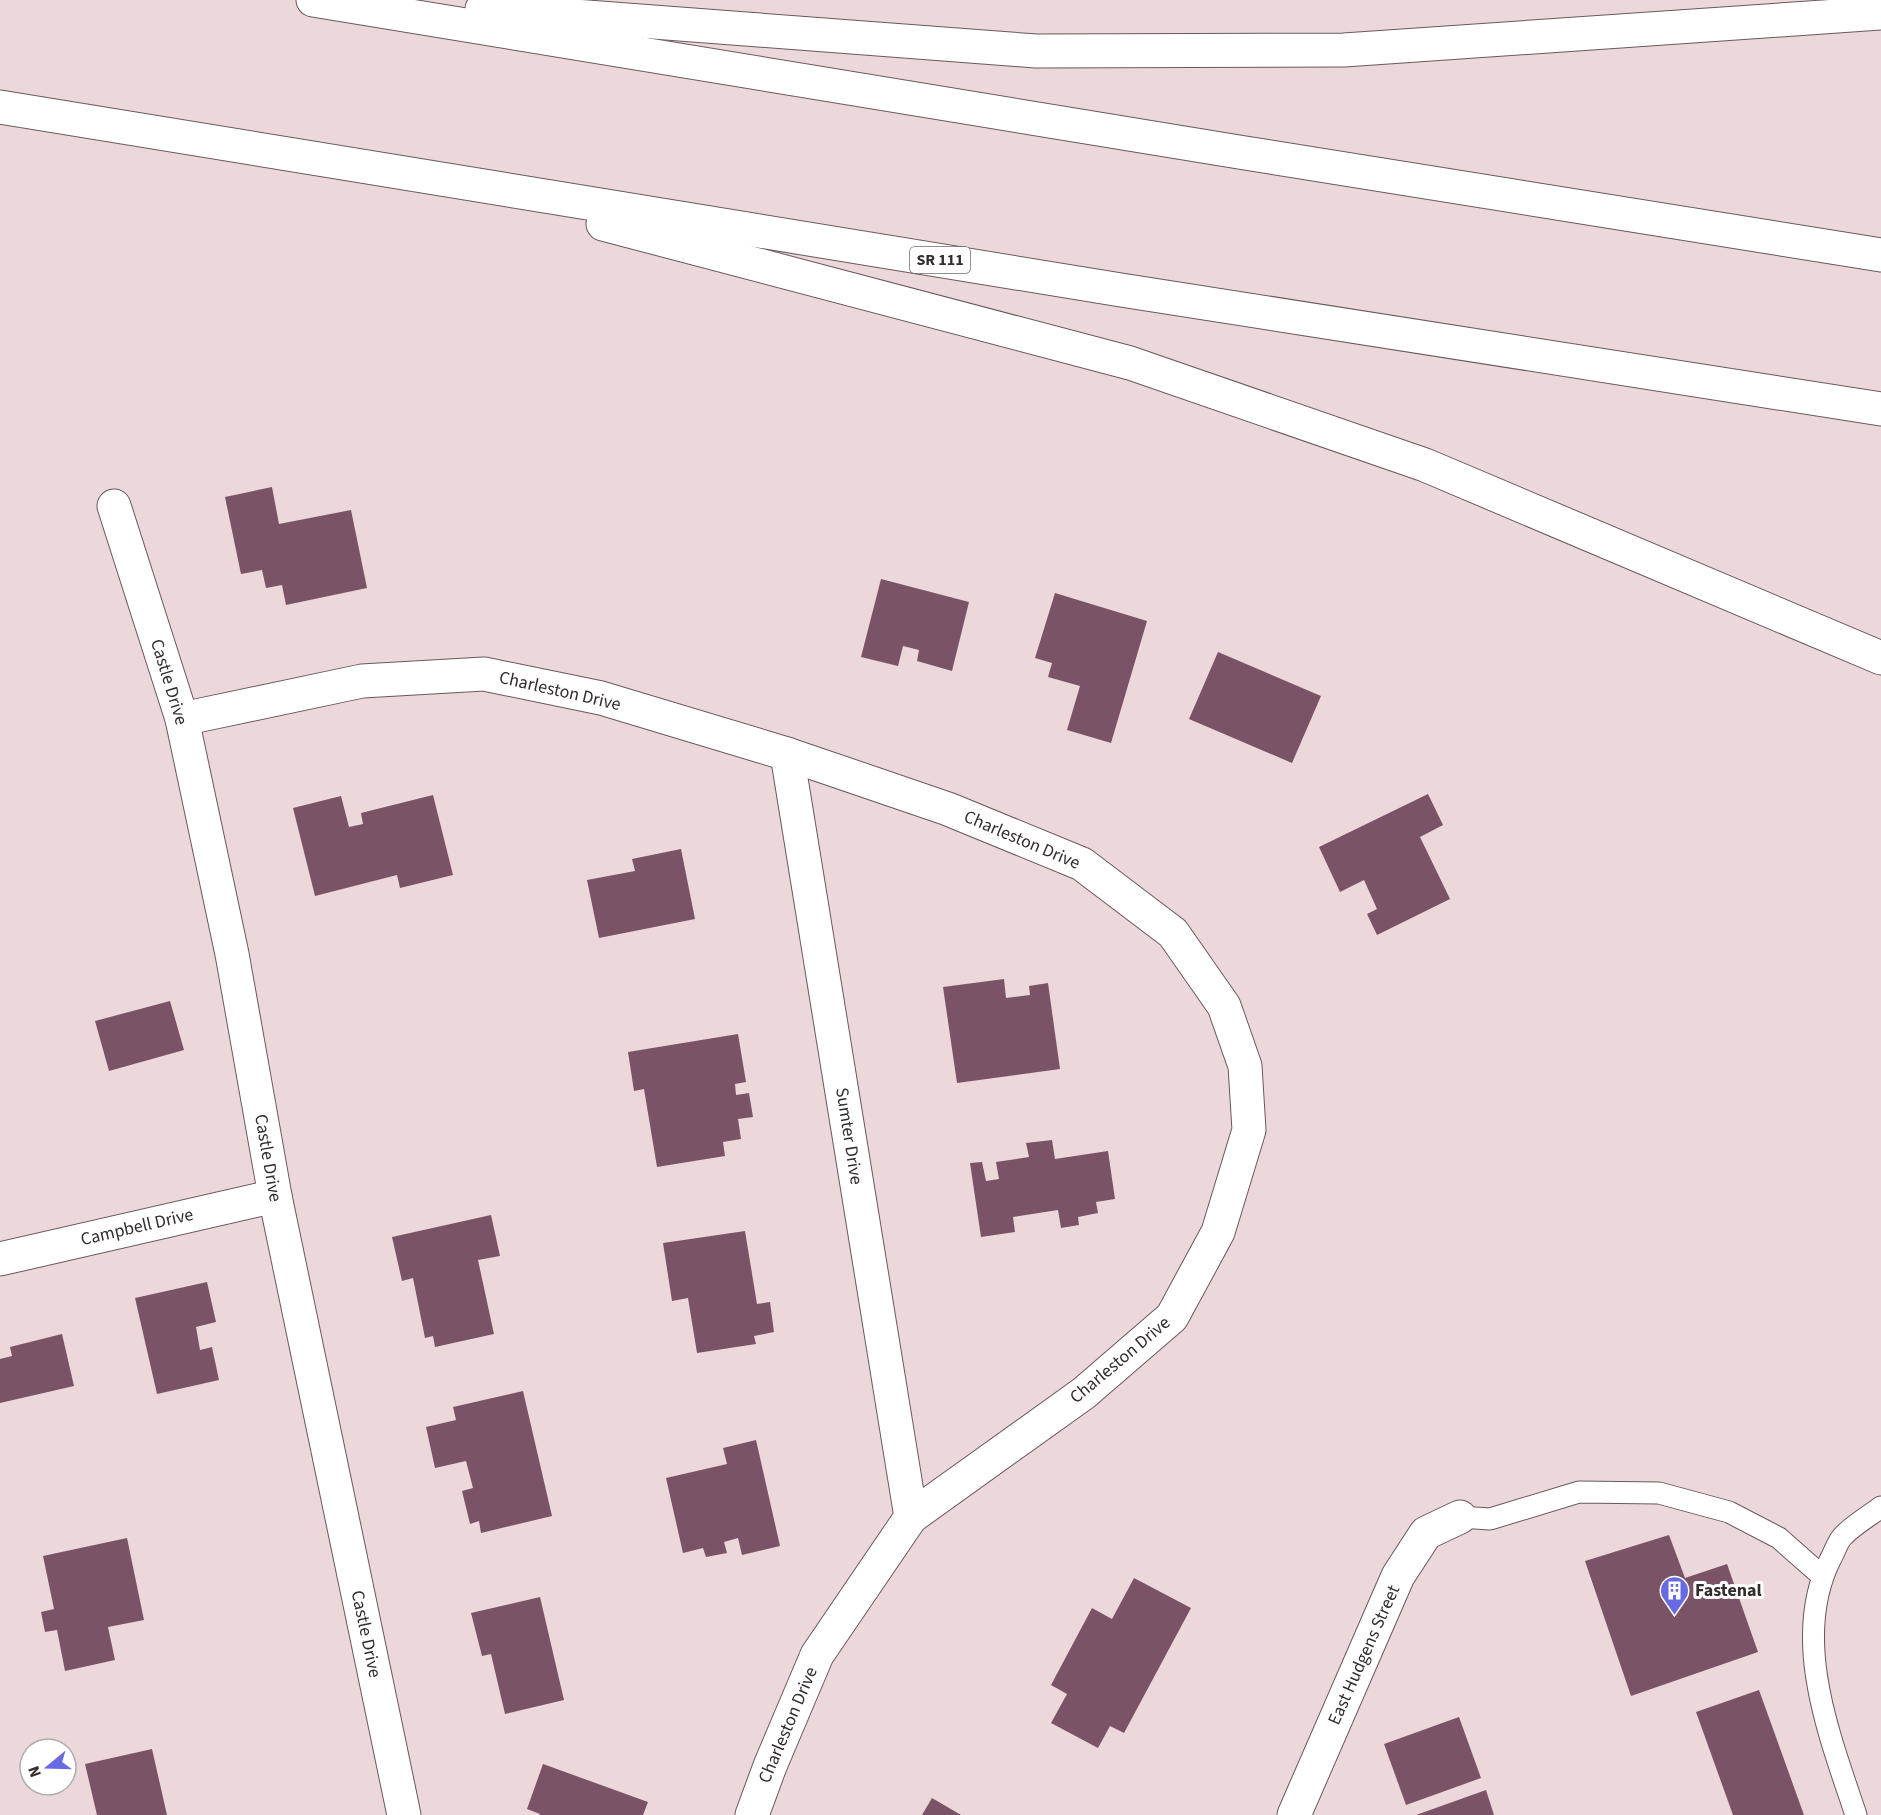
<svg xmlns="http://www.w3.org/2000/svg" width="1881" height="1815" viewBox="0 0 1881 1815" font-family="'Source Sans 3',sans-serif">
	<style>
		.building { fill: #7b5366 }
		.lines { fill: none; stroke-linecap: round; stroke-linejoin: round }
		.service-casing { stroke: #69585b; stroke-width: 23 }
		.minor-casing { stroke: #69585b; stroke-width: 35 }
		.motorway-casing { stroke: #69585b; stroke-width: 35 }
		.service { stroke: #fff; stroke-width: 21 }
		.minor { stroke: #fff; stroke-width: 33 }
		.motorway { stroke: #fff; stroke-width: 33 }
		.labels { text-anchor: middle; dominant-baseline: central; stroke-width: 6; stroke-linejoin: round; paint-order: stroke }
		.shield { fill: #fff; stroke: #706b6c; stroke-width: 1.5 }
		.shield-label { font-size: 16px; font-weight: bold; fill: #332c2d }
		.street-label { font-size: 18px; fill: #332c2d; stroke: #fff }
		.poi-label { font-size: 18px; font-weight: bold; fill: #332c2d; stroke: #fff; text-anchor: start }
	</style>
	<rect width="100%" height="100%" fill="#ecd8db"/>
	<!-- building -->
	<g class="building">
		<polygon points="272,487 279,524 351,510 367,588 286,605 282,585 266,588 262,570 241,574 225,497"/>
		<polygon points="881,579 969,602 952,671 917,661 919,650 903,646 898,666 861,657"/>
		<polygon points="1055,593 1147,621 1111,743 1067,730 1080,686 1048,677 1052,663 1035,658"/>
		<polygon points="1218,652 1321,696 1292,763 1189,719"/>
		<polygon points="1428,794 1443,825 1420,837 1450,899 1377,935 1367,914 1377,909 1364,880 1340,892 1319,847"/>
		<polygon points="433,795 453,875 400,888 397,875 315,896 293,808 341,796 349,827 363,824 361,813"/>
		<polygon points="681,849 695,919 599,938 587,880 635,871 632,859"/>
		<polygon points="1004,979 1006,998 1030,995 1029,986 1048,983 1060,1069 957,1083 943,987"/>
		<polygon points="170,1001 184,1050 109,1071 95,1021"/>
		<polygon points="738,1034 746,1082 735,1084 736,1095 749,1093 753,1117 738,1119 741,1139 723,1142 725,1156 657,1167 644,1089 634,1091 628,1052"/>
		<polygon points="1052,1140 1055,1159 1108,1151 1115,1199 1096,1202 1098,1213 1078,1217 1079,1225 1061,1228 1058,1210 1013,1217 1015,1232 981,1237 970,1163 982,1162 986,1181 999,1179 996,1162 1029,1157 1026,1143"/>
		<polygon points="491,1215 500,1256 478,1260 494,1334 435,1347 433,1336 425,1338 413,1278 402,1281 392,1237"/>
		<polygon points="745,1231 757,1304 770,1302 774,1332 754,1336 756,1344 697,1353 688,1298 672,1301 663,1243"/>
		<polygon points="207,1282 216,1322 196,1327 200,1350 212,1347 219,1380 157,1394 135,1298"/>
		<polygon points="62,1334 74,1386 0,1403 0,1359 12,1356 10,1347"/>
		<polygon points="523,1391 552,1516 481,1533 479,1521 470,1524 462,1491 473,1488 466,1461 435,1468 426,1427 456,1420 453,1407"/>
		<polygon points="756,1440 780,1546 742,1555 738,1538 724,1542 727,1553 706,1557 703,1548 683,1553 666,1478 727,1464 723,1448"/>
		<polygon points="1669,1535 1685,1578 1727,1564 1758,1652 1631,1696 1585,1561"/>
		<polygon points="127,1538 144,1620 108,1627 115,1660 65,1671 57,1630 45,1632 41,1612 54,1609 43,1556"/>
		<polygon points="1134,1578 1191,1608 1124,1733 1110,1726 1098,1748 1051,1723 1067,1694 1051,1685 1092,1608 1112,1619"/>
		<polygon points="540,1597 564,1700 505,1714 491,1654 482,1656 471,1613"/>
		<polygon points="1759,1690 1804,1815 1733,1815 1696,1712"/>
		<polygon points="1459,1717 1481,1778 1406,1805 1384,1744"/>
		<polygon points="152,1749 167,1815 97,1815 85,1764"/>
		<polygon points="543,1764 648,1802 643,1815 539,1815 540,1814 527,1809"/>
		<polygon points="1486,1790 1494,1815 1416,1815"/>
		<polygon points="932,1798 961,1815 922,1815"/>
	</g>
	<g class="lines">
		<defs>
			<g id="service">
				<polyline points="1460,1517 1490,1519 1579,1492 1659,1493 1729,1512 1779,1538 1822,1576"/>
				<path d="M 1856,1815 C 1830,1737 1790,1638 1831,1558 C 1835,1551 1838,1540 1844,1535 C 1855,1524 1869,1516 1881,1507"/>
			</g>
			<g id="minor">
				<polyline points="114,506 182,719 232,954 275,1196 404,1815"/>
				<polyline points="182,719 362,681 484,674 601,698 787,754 948,809 1082,864 1173,933 1224,1006 1245,1066 1249,1130 1218,1232 1172,1317 1084,1393 911,1517 817,1655 770,1766 752,1815"/>
				<polyline points="787,754 911,1517"/>
				<polyline points="0,1259 275,1196"/>
				<polyline points="1294,1815 1398,1576 1426,1533 1460,1517"/>
			</g>
			<g id="motorway">
				<polyline points="313,0 1245,153 1881,255"/>
				<polyline points="482,9 1036,51 1344,50 1881,13"/>
				<polyline points="0,107 1121,290 1881,409"/>
				<polyline points="603,224 1130,363 1425,465 1881,658"/>
			</g>
		</defs>
		<!-- service casing -->
		<use href="#service" class="service-casing"/>
		<!-- minor casing -->
		<use href="#minor" class="minor-casing"/>
		<!-- motorway casing -->
		<use href="#motorway" class="motorway-casing"/>
		<!-- service -->
		<use href="#service" class="service"/>
		<!-- minor -->
		<use href="#minor" class="minor"/>
		<!-- motorway -->
		<use href="#motorway" class="motorway"/>
	</g>
	<!-- icons -->
	<defs>
		<symbol id="building-pin" viewBox="-11 -11 22 30"><path d="M0 17L-7.5 6A9.5 9.5 0 1 1 7.5 6Z" fill="#676ae3" stroke="#fff"/><path d="M-4-6H4V6H1V3H-1V6H-4ZM-2.5-4.3h1.7v1.8h-1.7ZM.8-4.3h1.7v1.8H.8ZM-2.5-1h1.7V.8h-1.7ZM.8-1h1.7V.8H.8Z" fill="#fff"/></symbol>
	</defs>
	<g fill-rule="evenodd">
		<use href="#building-pin" x="1658" y="1574" width="33" height="45"/>
	</g>
	<g class="labels">
		<!-- shield labels -->
		<rect class="shield" x="910" y="247" width="60" height="26" rx="4.5"/>
		<g class="shield-label">
			<text x="940" y="260">SR 111</text>
		</g>
		<!-- street labels -->
		<g class="street-label">
			<text transform="translate(169 682) rotate(73)">Castle Drive</text>
			<text transform="translate(560 691) rotate(13)">Charleston Drive</text>
			<text transform="translate(1022 840) rotate(23)">Charleston Drive</text>
			<text transform="translate(849 1136) rotate(81)">Sumter Drive</text>
			<text transform="translate(268 1158) rotate(80)">Castle Drive</text>
			<text transform="translate(137 1227) rotate(-13)">Campbell Drive</text>
			<text transform="translate(1120 1360) rotate(-40)">Charleston Drive</text>
			<text transform="translate(366 1634) rotate(78)">Castle Drive</text>
			<text transform="translate(1364 1655) rotate(-66)">East Hudgens Street</text>
			<text transform="translate(788 1725) rotate(-67)">Charleston Drive</text>
		</g>
		<!-- poi labels -->
		<g class="poi-label">
			<text x="1695" y="1590">Fastenal</text>
		</g>
	</g>
	<!-- north arrow -->
	<g transform="translate(48 1767) rotate(251)"><circle r="28" fill="#ffffff" stroke="#adabab" stroke-width="1.5"/>
	<path d="M0-4.5L10 22L0 15L-10 22Z" fill="#676ae3"/>
	<text y="-9" font-size="16" font-weight="bold" text-anchor="middle" fill="#332c2d">N</text>
	</g>
</svg>
